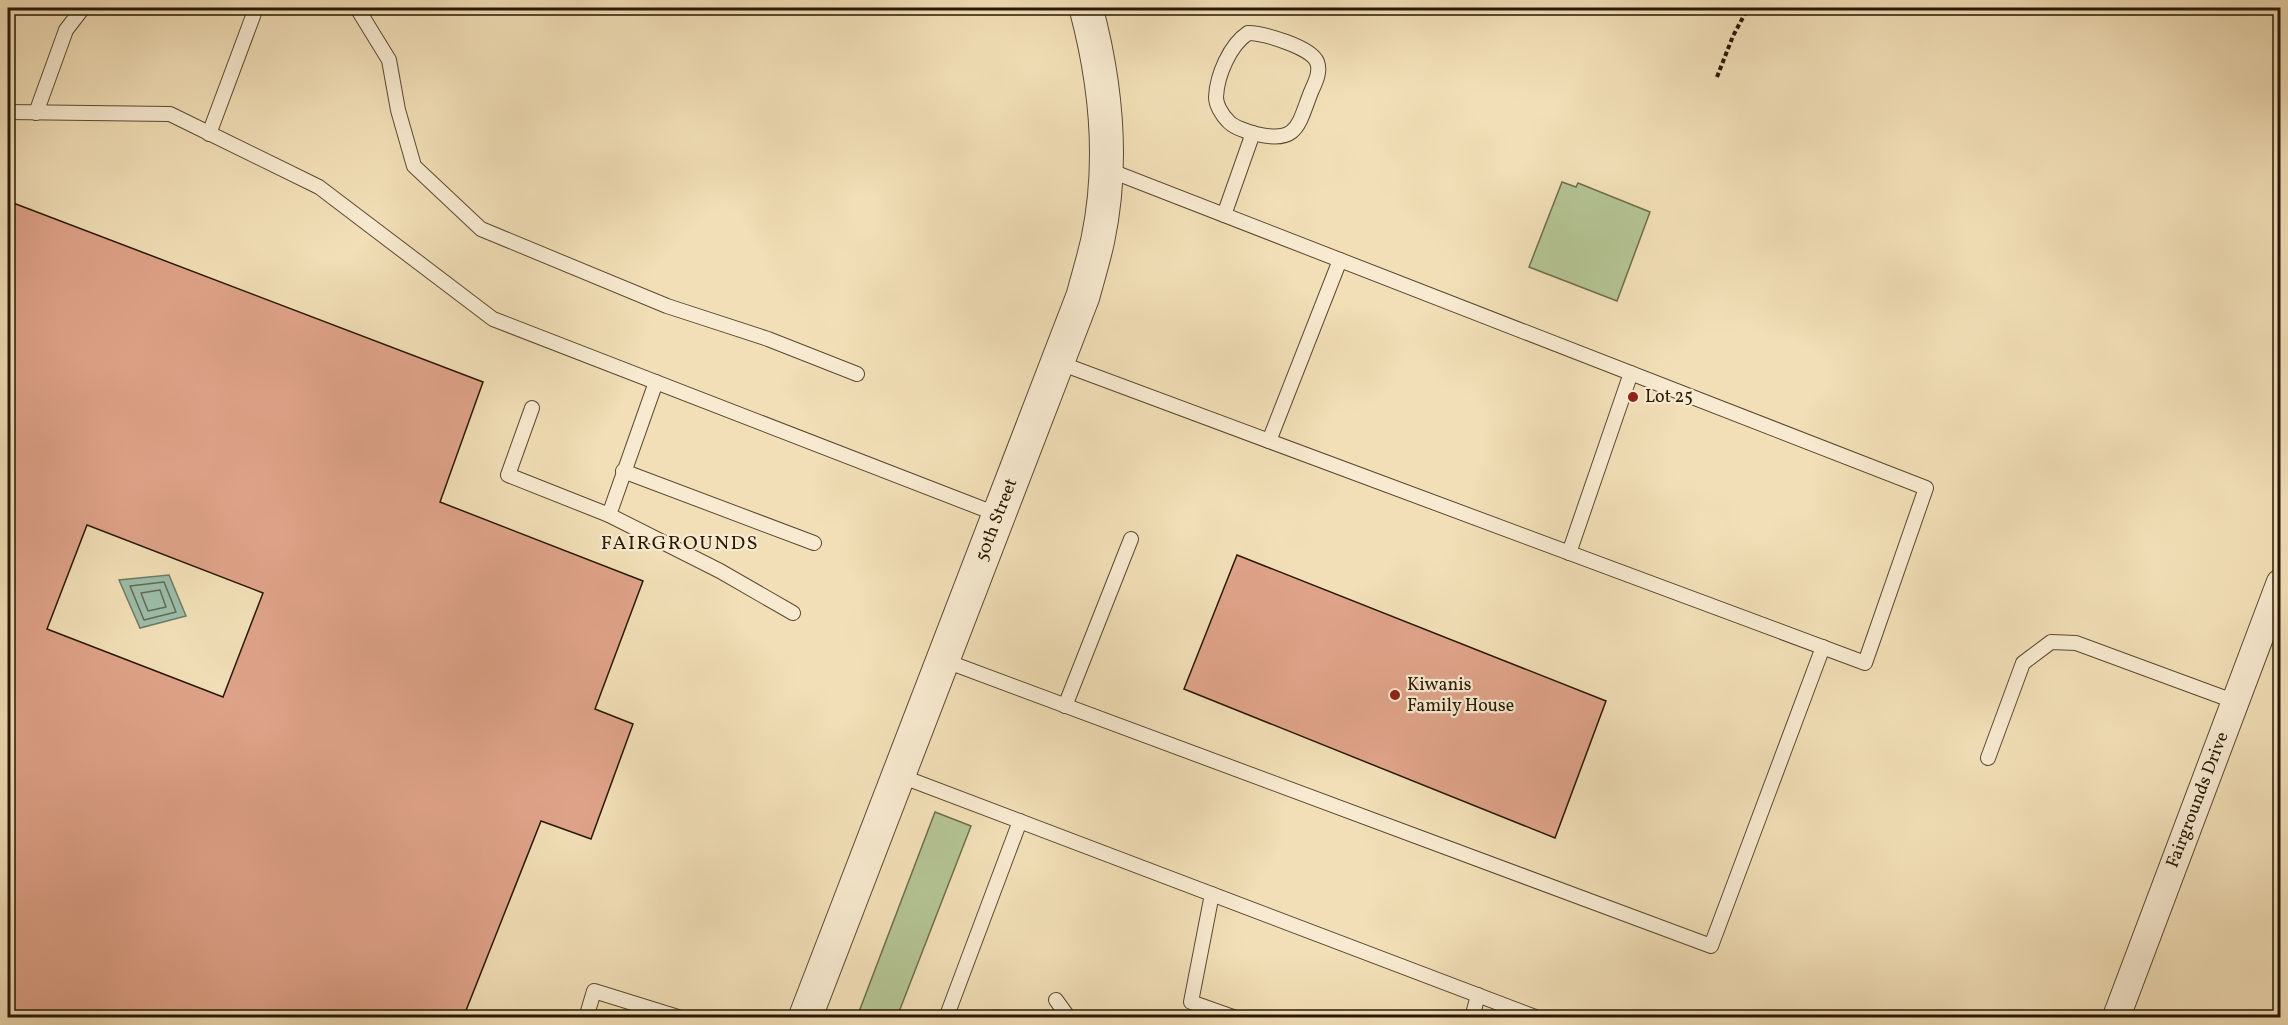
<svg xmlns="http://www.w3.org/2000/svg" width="2288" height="1025" viewBox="0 0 2288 1025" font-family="Vollkorn,serif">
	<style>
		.green { fill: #b4c393; stroke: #6e6e4c; stroke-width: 1.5 }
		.water { fill: #9cbda9; stroke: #6e7b67; stroke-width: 1.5 }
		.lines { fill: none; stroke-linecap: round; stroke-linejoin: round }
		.shore { stroke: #626a57; stroke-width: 1.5 }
		.building { fill: #dfa389; stroke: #281805; stroke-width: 1.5; fill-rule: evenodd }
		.service-casing { stroke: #5a4a32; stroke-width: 16 }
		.minor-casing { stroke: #5a4a32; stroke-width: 29 }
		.tertiary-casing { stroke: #5a4a32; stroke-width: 35 }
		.path { stroke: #281805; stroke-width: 4; stroke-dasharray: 4.5 3; stroke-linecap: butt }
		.service { stroke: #f7ead0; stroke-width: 14 }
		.minor { stroke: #f7ead0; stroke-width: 27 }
		.tertiary { stroke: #f7ead0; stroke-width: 33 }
		.poi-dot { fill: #8f2418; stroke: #f7ead0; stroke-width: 2 }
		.labels { text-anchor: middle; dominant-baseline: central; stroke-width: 4.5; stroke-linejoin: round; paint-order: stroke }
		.poi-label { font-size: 18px; fill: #281805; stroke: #f7ead0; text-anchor: start }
		.street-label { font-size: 18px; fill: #281805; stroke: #f7ead0 }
		.neighbourhood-label { font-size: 20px; letter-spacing: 1.5px; fill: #281805; stroke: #f7ead0 }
	</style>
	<rect width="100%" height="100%" fill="#f2dfb7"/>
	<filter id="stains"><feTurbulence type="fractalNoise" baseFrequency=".00333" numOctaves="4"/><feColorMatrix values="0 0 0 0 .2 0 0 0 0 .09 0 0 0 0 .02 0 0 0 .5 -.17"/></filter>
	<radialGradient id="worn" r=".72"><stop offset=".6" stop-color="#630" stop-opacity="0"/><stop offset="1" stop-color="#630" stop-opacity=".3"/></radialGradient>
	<!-- green -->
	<g class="green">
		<polygon points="1562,182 1576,187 1578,183 1650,212 1617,301 1529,267"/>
		<polygon points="935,812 971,826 897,1017 857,1017"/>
	</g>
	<!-- water -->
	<polygon class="water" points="169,575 186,616 140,628 119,580"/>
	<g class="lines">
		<!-- shore -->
		<g class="shore">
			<polygon points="164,582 176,612 144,620 130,586"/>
			<polygon points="160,590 166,607 148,611 141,593"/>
		</g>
	</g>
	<!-- building -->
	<g class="building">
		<path d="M 8,201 L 483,382 L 440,502 L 643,581 L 595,709 L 633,724 L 591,839 L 541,821 L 463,1018 L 8,1018 ZM 87,525 L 263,593 L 223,697 L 47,629 Z"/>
		<polygon points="1237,555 1606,701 1555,838 1184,689"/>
	</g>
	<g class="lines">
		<defs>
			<g id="service">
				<polyline points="357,8 389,60 398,110 414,166 481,229 667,306 768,339 857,374"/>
				<path d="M 1248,33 C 1263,33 1311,47 1317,62 C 1321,72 1315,83 1311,92 C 1298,125 1298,144 1256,134 C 1248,132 1233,127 1228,121 C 1222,115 1216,105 1216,97 C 1217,75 1230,45 1248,33 Z"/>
				<polyline points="8,112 170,114 319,187 493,319 999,515"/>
				<polyline points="36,113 66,30 83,8"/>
				<polyline points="209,134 256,8"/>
				<polyline points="1224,215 1253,133"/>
				<polyline points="1057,362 1865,663 1926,488 1106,169"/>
				<polyline points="532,408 508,475 609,515 720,571 793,613"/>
				<polyline points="1269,441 1340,260"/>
				<polyline points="623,471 814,543"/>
				<polyline points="609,515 656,382"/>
				<polyline points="1569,553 1631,373"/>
				<polyline points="943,660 1711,946 1823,647"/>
				<polyline points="1065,706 1131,539"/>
				<polyline points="1988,758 2023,663 2051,642 2076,643 2236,702"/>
				<polyline points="898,775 1538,1018"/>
				<polyline points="1212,894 1191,1002 1236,1018"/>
				<polyline points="1056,1000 1069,1018"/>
				<polyline points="586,1018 594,991 681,1018"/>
				<polyline points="946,1018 1020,821"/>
				<polyline points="1472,1018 1478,995"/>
			</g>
			<polyline id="minor" points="2116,1018 2280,583"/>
			<path id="tertiary" d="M 805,1018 L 1083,296 C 1088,277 1094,258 1098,239 C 1114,162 1106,83 1086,8"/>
		</defs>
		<!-- service casing -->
		<use href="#service" class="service-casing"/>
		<!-- minor casing -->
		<use href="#minor" class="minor-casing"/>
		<!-- tertiary casing -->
		<use href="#tertiary" class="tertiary-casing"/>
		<!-- path -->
		<polyline class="path" points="1717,77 1733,36 1748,8"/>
		<!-- service -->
		<use href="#service" class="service"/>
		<!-- minor -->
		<use href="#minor" class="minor"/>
		<!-- tertiary -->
		<use href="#tertiary" class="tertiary"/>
	</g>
	<!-- markers -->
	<g class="poi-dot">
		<circle cx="1633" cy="397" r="6"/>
		<circle cx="1395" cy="695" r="6"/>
	</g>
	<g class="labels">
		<!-- poi labels -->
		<g class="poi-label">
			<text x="1645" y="397">Lot 25</text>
			<text x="1407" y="685">Kiwanis<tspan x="1407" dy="21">Family House</tspan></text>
		</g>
		<!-- street labels -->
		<g class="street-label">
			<text transform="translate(997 520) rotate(-69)">50th Street</text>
			<text transform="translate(2198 800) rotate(-69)">Fairgrounds Drive</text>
		</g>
		<!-- neighbourhood labels -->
		<g class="neighbourhood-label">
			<text x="680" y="544">FAIRGROUNDS</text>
		</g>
	</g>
	<!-- margin -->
	<rect width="2288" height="1025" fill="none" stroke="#f2dfb7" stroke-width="30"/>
	<rect x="9" y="9" width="2270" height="1007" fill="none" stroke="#281805" stroke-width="3"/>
	<rect x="15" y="15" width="2258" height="995" fill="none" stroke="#281805" stroke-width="1.5"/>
	<rect width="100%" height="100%" filter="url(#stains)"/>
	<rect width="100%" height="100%" fill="url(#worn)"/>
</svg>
